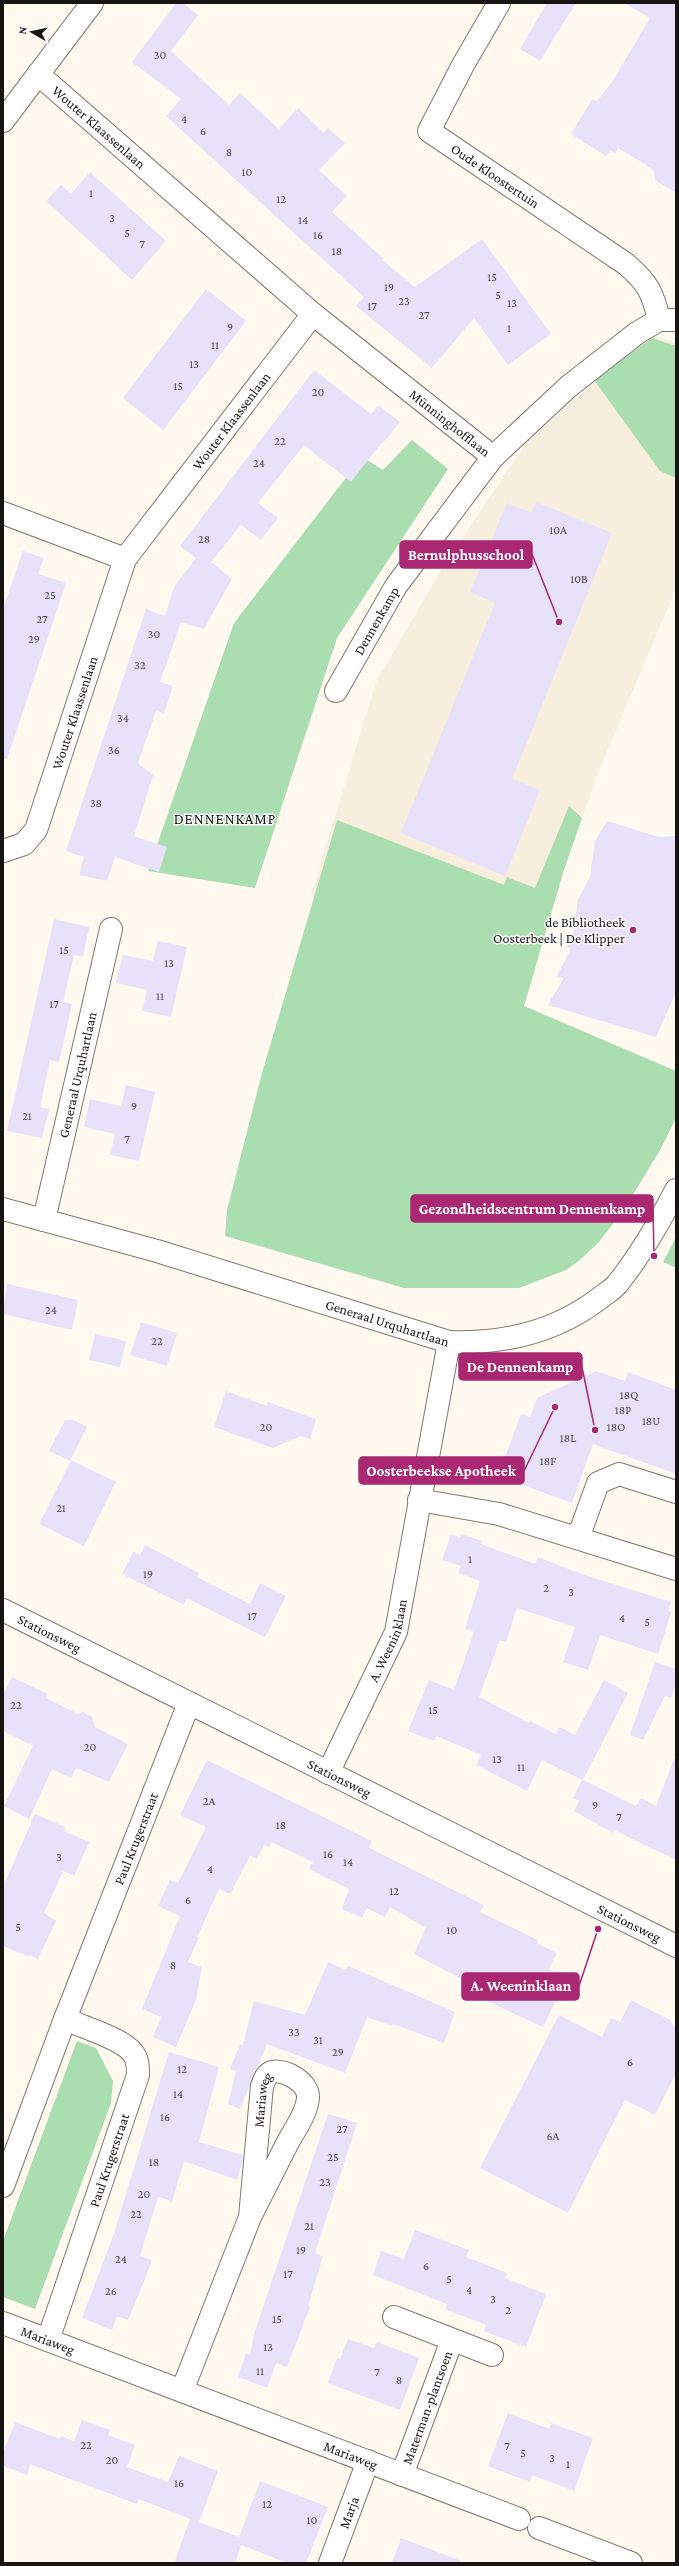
<svg xmlns="http://www.w3.org/2000/svg" width="679" height="2566" viewBox="0 0 679 2566" font-family="'Crimson Pro',serif">
	<style>
		.built { fill: #f7eede }
		.green { fill: #aaddb0 }
		.building { fill: #e7e1fa }
		.lines { fill: none; stroke-linecap: round; stroke-linejoin: round }
		.street-casing { stroke: #7e7a71; stroke-width: 24 }
		.street { stroke: #fff; stroke-width: 22 }
		.poi-dot { fill: #aa2772; stroke: #fff; stroke-width: 1.5 }
		.labels { text-anchor: middle; dominant-baseline: central; stroke-width: 3; stroke-linejoin: round; paint-order: stroke }
		.number-label { font-size: 12px; fill: #4b484c }
		.street-label { font-size: 14px; fill: #171512; stroke: #fff }
		.poi-label { font-size: 14px; fill: #171512; stroke: #fff; text-anchor: end }
		.neighbourhood-label { font-size: 15px; letter-spacing: 1px; fill: #171512; stroke: #fff }
		.leader { fill: none; stroke: #aa2772; stroke-width: 1.5 }
		.callout-dot { fill: #aa2772; stroke: #fff; stroke-width: 1.5 }
		.callout { fill: #aa2772; stroke: #aa2772; stroke-width: 1.5 }
		.callout-label { font-size: 15px; text-anchor: middle; font-weight: bold; fill: #fff }
	</style>
	<rect width="100%" height="100%" fill="#fff9f0"/>
	<!-- built -->
	<polygon class="built" points="649,334 676,343 676,589 600,768 562,874 532,977 311,895 376,682 438,575 525,444"/>
	<!-- green -->
	<g class="green">
		<polygon points="652,338 676,346 676,478 660,471 594,380"/>
		<polygon points="412,440 448,469 337,638 255,888 148,871 234,623 362,457 383,470"/>
		<polygon points="569,806 582,818 563,873 524,1006 676,1071 676,1118 659,1152 623,1211 598,1243 581,1259 566,1270 519,1288 404,1288 225,1236 227,1210 262,1073 337,820 504,885 507,877 535,888"/>
		<polygon points="676,1237 676,1268 663,1262"/>
		<polygon points="77,2041 96,2048 113,2081 111,2103 35,2309 3,2297 3,2241"/>
	</g>
	<!-- building -->
	<g class="building">
		<polygon points="176,3 183,3 198,15 171,51 229,105 240,93 279,129 298,108 324,133 328,128 345,143 319,170 347,196 332,212 384,259 382,260 415,287 482,239 551,334 508,365 474,318 432,368 356,306 364,297 166,116 181,99 132,62"/>
		<polygon points="547,3 576,3 540,61 520,49"/>
		<polygon points="624,3 676,3 676,193 655,180 653,169 618,148 615,153 611,150 606,156 571,134 592,99 597,101 612,82 650,18"/>
		<polygon points="90,172 166,241 132,280 46,201 61,185 71,194"/>
		<polygon points="206,289 246,321 163,430 123,398"/>
		<polygon points="314,370 371,414 378,405 400,422 383,443 382,442 351,482 304,445 258,503 278,518 261,540 241,525 211,562 232,579 204,629 181,622 160,682 173,686 164,713 156,711 138,763 153,775 134,836 167,847 159,872 115,857 107,881 79,875 84,857 66,851 146,609 165,616 174,587 196,558 180,546"/>
		<polygon points="536,502 612,533 512,779 540,790 505,876 401,833 495,603 470,592 507,503 532,513"/>
		<polygon points="23,551 44,558 38,574 66,583 7,759 3,758 3,609"/>
		<polygon points="607,821 659,837 676,836 676,992 656,1037 548,1005 564,978 557,976 571,948 566,947 573,934 578,900 590,877 595,841"/>
		<polygon points="54,919 89,927 83,957 74,955 63,1002 72,1004 59,1062 50,1060 40,1107 49,1109 42,1138 7,1131"/>
		<polygon points="158,941 187,947 171,1017 142,1011 147,990 116,983 123,955 153,961"/>
		<polygon points="126,1085 155,1092 139,1161 110,1155 115,1134 84,1127 90,1099 121,1106"/>
		<polygon points="7,1284 78,1300 72,1330 3,1314"/>
		<polygon points="141,1322 177,1333 167,1366 130,1355"/>
		<polygon points="95,1334 126,1341 120,1367 89,1360"/>
		<polygon points="596,1371 625,1381 628,1372 676,1390 676,1474 593,1444 572,1503 498,1476 521,1414 530,1417 537,1398"/>
		<polygon points="226,1391 267,1406 268,1402 316,1419 310,1439 301,1436 273,1448 214,1427"/>
		<polygon points="65,1420 74,1420 87,1427 70,1461 49,1451"/>
		<polygon points="71,1460 116,1482 84,1546 39,1524"/>
		<polygon points="451,1534 460,1537 461,1534 482,1541 481,1544 535,1564 538,1557 584,1575 671,1602 668,1611 671,1612 658,1654 600,1635 588,1670 563,1662 575,1627 517,1608 506,1642 500,1640 479,1697 529,1723 530,1721 556,1734 559,1727 575,1735 604,1680 628,1693 583,1780 636,1806 641,1798 656,1806 674,1759 676,1760 676,1860 614,1830 613,1833 574,1811 579,1801 573,1798 582,1780 542,1760 527,1791 476,1765 481,1755 436,1736 434,1741 408,1731 429,1680 454,1690 474,1632 465,1629 480,1581 458,1573 461,1566 442,1560"/>
		<polygon points="145,1545 199,1573 197,1577 250,1604 260,1583 286,1596 265,1637 187,1598 184,1605 122,1574 133,1552 140,1555"/>
		<polygon points="655,1662 676,1669 676,1683 671,1698 665,1696 643,1740 630,1735"/>
		<polygon points="12,1677 48,1694 46,1698 78,1714 83,1712 92,1717 95,1727 128,1744 109,1782 76,1768 71,1778 52,1769 29,1819 4,1806 33,1746 3,1731 3,1695"/>
		<polygon points="207,1760 372,1841 369,1848 484,1905 480,1912 538,1940 537,1943 557,1953 549,1969 566,1980 543,2027 487,2001 490,1994 414,1954 426,1928 390,1907 385,1917 367,1908 362,1918 342,1909 349,1889 309,1869 313,1862 271,1842 269,1847 264,1845 257,1859 250,1856 230,1894 219,1889 197,1937 199,1937 188,1962 202,1967 196,2000 176,2047 153,2037 161,2017 142,2009 180,1916 158,1906 170,1880 178,1883 206,1827 180,1815"/>
		<polygon points="35,1814 65,1827 64,1831 89,1842 74,1876 63,1871 44,1913 56,1921 38,1959 30,1955 29,1957 3,1946 3,1887"/>
		<polygon points="328,1962 346,1970 348,1966 455,2012 444,2043 393,2024 392,2026 367,2017 345,2073 267,2044 240,2109 228,2104 236,2071 230,2069 240,2044 243,2045 254,2001 305,2015"/>
		<polygon points="631,2000 670,2020 676,2030 676,2073 655,2115 625,2100 568,2213 480,2168 559,2015 602,2037 611,2018 620,2022"/>
		<polygon points="169,2052 219,2067 199,2142 243,2155 242,2163 237,2180 184,2161 172,2201 158,2197 140,2256 152,2260 143,2284 128,2320 117,2316 112,2330 82,2318 114,2234"/>
		<polygon points="328,2114 357,2123 315,2253 323,2256 308,2306 310,2307 287,2367 276,2363 267,2388 238,2377 246,2353 250,2355 254,2334"/>
		<polygon points="415,2230 469,2250 466,2257 507,2273 505,2278 546,2294 526,2347 484,2331 486,2325 445,2309 447,2304 373,2275 381,2251 404,2259"/>
		<polygon points="348,2339 374,2348 377,2342 419,2358 400,2410 328,2383 337,2358 340,2359"/>
		<polygon points="508,2413 549,2429 551,2423 593,2438 574,2491 532,2475 530,2482 488,2466"/>
		<polygon points="82,2420 110,2430 108,2435 135,2445 127,2467 168,2482 179,2456 218,2471 199,2522 239,2537 260,2481 328,2507 306,2563 287,2563 241,2545 235,2563 174,2563 190,2519 139,2499 137,2504 30,2464 27,2475 3,2466 3,2453 15,2422 60,2439 61,2436 74,2441"/>
		<polygon points="401,2538 461,2561 460,2563 392,2563"/>
	</g>
	<g class="lines">
		<defs>
			<g id="street">
				<path id="s1" d="M 499,3 L 463,65 L 429,131 L 626,264 C 648,283 653,293 659,320"/>
				<polyline points="3,121 92,3"/>
				<path id="s2" d="M 313,314 L 493,457 L 568,387 L 637,333 L 659,320 L 676,320"/>
				<polyline points="3,513 125,559"/>
				<path id="s3" d="M 336,691 L 396,586 L 493,457"/>
				<path id="s4" d="M 3,851 L 24,844 L 36,830 L 125,559 L 313,314 L 38,74"/>
				<path id="s5" d="M 3,1209 L 157,1251 L 449,1342 C 503,1344 556,1332 600,1298 C 606,1293 614,1289 618,1283 C 639,1257 661,1219 676,1190"/>
				<path id="s6" d="M 44,1220 L 111,929"/>
				<polyline points="419,1500 499,1514 676,1569"/>
				<polyline points="578,1538 598,1483 619,1474 676,1492"/>
				<path id="s7" d="M 3,1610 L 676,1946"/>
				<path id="s8" d="M 328,1773 L 396,1632 L 449,1342"/>
				<path id="s9" d="M 3,2186 L 65,2019 L 189,1703"/>
				<polyline points="394,2317 492,2355"/>
				<path id="s10" d="M 3,2323 L 519,2519"/>
				<path id="s11" d="M 48,2340 L 138,2075 C 138,2067 138,2058 132,2052 C 121,2038 82,2027 65,2019"/>
				<path id="s12" d="M 182,2391 L 250,2217 L 262,2086 C 264,2081 266,2074 272,2072 C 286,2069 309,2083 308,2098 C 307,2112 296,2128 289,2140 C 276,2166 263,2191 250,2217"/>
				<path id="s13" d="M 402,2475 L 452,2340"/>
				<polyline points="539,2528 631,2563"/>
				<path id="s14" d="M 330,2563 L 368,2461"/>
			</g>
		</defs>
		<!-- street casing -->
		<use href="#street" class="street-casing"/>
		<!-- street -->
		<use href="#street" class="street"/>
	</g>
	<!-- markers -->
	<circle class="poi-dot" cx="633" cy="930" r="4"/>
	<g class="labels">
		<!-- number labels -->
		<g class="number-label">
			<text x="160" y="55">30</text>
			<text x="184" y="119">4</text>
			<text x="203" y="131">6</text>
			<text x="229" y="152">8</text>
			<text x="247" y="172">10</text>
			<text x="91" y="193">1</text>
			<text x="281" y="199">12</text>
			<text x="112" y="218">3</text>
			<text x="303" y="220">14</text>
			<text x="127" y="233">5</text>
			<text x="318" y="235">16</text>
			<text x="142" y="244">7</text>
			<text x="337" y="251">18</text>
			<text x="492" y="277">15</text>
			<text x="389" y="287">19</text>
			<text x="498" y="295">5</text>
			<text x="404" y="301">23</text>
			<text x="512" y="303">13</text>
			<text x="372" y="306">17</text>
			<text x="424" y="315">27</text>
			<text x="230" y="327">9</text>
			<text x="509" y="328">1</text>
			<text x="215" y="345">11</text>
			<text x="194" y="364">13</text>
			<text x="178" y="386">15</text>
			<text x="318" y="392">20</text>
			<text x="280" y="441">22</text>
			<text x="259" y="463">24</text>
			<text x="558" y="530">10A</text>
			<text x="204" y="539">28</text>
			<text x="579" y="579">10B</text>
			<text x="50" y="595">25</text>
			<text x="42" y="619">27</text>
			<text x="154" y="634">30</text>
			<text x="34" y="639">29</text>
			<text x="140" y="665">32</text>
			<text x="123" y="718">34</text>
			<text x="114" y="750">36</text>
			<text x="96" y="803">38</text>
			<text x="64" y="950">15</text>
			<text x="169" y="963">13</text>
			<text x="160" y="996">11</text>
			<text x="54" y="1004">17</text>
			<text x="134" y="1106">9</text>
			<text x="27" y="1116">21</text>
			<text x="127" y="1139">7</text>
			<text x="51" y="1310">24</text>
			<text x="157" y="1341">22</text>
			<text x="629" y="1395">18Q</text>
			<text x="623" y="1410">18P</text>
			<text x="651" y="1421">18U</text>
			<text x="266" y="1427">20</text>
			<text x="616" y="1427">18O</text>
			<text x="568" y="1438">18L</text>
			<text x="548" y="1461">18F</text>
			<text x="61" y="1508">21</text>
			<text x="470" y="1559">1</text>
			<text x="148" y="1574">19</text>
			<text x="546" y="1588">2</text>
			<text x="571" y="1592">3</text>
			<text x="252" y="1616">17</text>
			<text x="622" y="1618">4</text>
			<text x="647" y="1622">5</text>
			<text x="16" y="1705">22</text>
			<text x="433" y="1710">15</text>
			<text x="90" y="1747">20</text>
			<text x="497" y="1759">13</text>
			<text x="521" y="1767">11</text>
			<text x="209" y="1801">2A</text>
			<text x="595" y="1805">9</text>
			<text x="619" y="1817">7</text>
			<text x="281" y="1825">18</text>
			<text x="328" y="1854">16</text>
			<text x="59" y="1857">3</text>
			<text x="348" y="1862">14</text>
			<text x="210" y="1869">4</text>
			<text x="394" y="1891">12</text>
			<text x="188" y="1900">6</text>
			<text x="18" y="1927">5</text>
			<text x="452" y="1930">10</text>
			<text x="173" y="1965">8</text>
			<text x="294" y="2032">33</text>
			<text x="318" y="2040">31</text>
			<text x="338" y="2052">29</text>
			<text x="630" y="2062">6</text>
			<text x="182" y="2069">12</text>
			<text x="178" y="2094">14</text>
			<text x="165" y="2117">16</text>
			<text x="342" y="2129">27</text>
			<text x="553" y="2136">6A</text>
			<text x="333" y="2157">25</text>
			<text x="154" y="2162">18</text>
			<text x="325" y="2182">23</text>
			<text x="144" y="2194">20</text>
			<text x="136" y="2214">22</text>
			<text x="309" y="2226">21</text>
			<text x="301" y="2250">19</text>
			<text x="121" y="2259">24</text>
			<text x="426" y="2266">6</text>
			<text x="288" y="2274">17</text>
			<text x="449" y="2279">5</text>
			<text x="469" y="2290">4</text>
			<text x="111" y="2291">26</text>
			<text x="493" y="2299">3</text>
			<text x="508" y="2310">2</text>
			<text x="277" y="2319">15</text>
			<text x="268" y="2347">13</text>
			<text x="260" y="2371">11</text>
			<text x="377" y="2372">7</text>
			<text x="399" y="2380">8</text>
			<text x="86" y="2445">22</text>
			<text x="507" y="2446">7</text>
			<text x="523" y="2453">5</text>
			<text x="552" y="2458">3</text>
			<text x="112" y="2460">20</text>
			<text x="568" y="2464">1</text>
			<text x="179" y="2483">16</text>
			<text x="267" y="2504">12</text>
			<text x="312" y="2520">10</text>
		</g>
		<!-- street labels -->
		<g class="street-label">
			<text transform="translate(99 127) rotate(41)">Wouter Klaassenlaan</text>
			<text stroke="none"><textPath href="#s1" startOffset="226">Oude Kloostertuin</textPath></text>
			<text stroke="none"><textPath href="#s4" startOffset="500">Wouter Klaassenlaan</textPath></text>
			<text stroke="none"><textPath href="#s2" startOffset="175">Münninghofflaan</textPath></text>
			<text stroke="none"><textPath href="#s3" startOffset="81">Dennenkamp</textPath></text>
			<text stroke="none"><textPath href="#s4" startOffset="164">Wouter Klaassenlaan</textPath></text>
			<text stroke="none"><textPath href="#s6" startOffset="149">Generaal Urquhartlaan</textPath></text>
			<text stroke="none"><textPath href="#s5" startOffset="401">Generaal Urquhartlaan</textPath></text>
			<text stroke="none"><textPath href="#s7" startOffset="52">Stationsweg</textPath></text>
			<text stroke="none"><textPath href="#s8" startOffset="146">A. Weeninklaan</textPath></text>
			<text stroke="none"><textPath href="#s7" startOffset="376">Stationsweg</textPath></text>
			<text stroke="none"><textPath href="#s9" startOffset="372">Paul Krugerstraat</textPath></text>
			<text stroke="none"><textPath href="#s7" startOffset="700">Stationsweg</textPath></text>
			<text stroke="none"><textPath href="#s12" startOffset="305">Mariaweg</textPath></text>
			<text stroke="none"><textPath href="#s11" startOffset="190">Paul Krugerstraat</textPath></text>
			<text stroke="none"><textPath href="#s10" startOffset="48">Mariaweg</textPath></text>
			<text stroke="none"><textPath href="#s13" startOffset="72">Materman-plantsoen</textPath></text>
			<text stroke="none"><textPath href="#s10" startOffset="372">Mariaweg</textPath></text>
			<text stroke="none"><textPath href="#s14" startOffset="54">Marja</textPath></text>
		</g>
		<!-- poi labels -->
		<g class="poi-label">
			<text x="625" y="922">de Bibliotheek<tspan x="625" dy="16">Oosterbeek | De Klipper</tspan></text>
		</g>
		<!-- neighbourhood labels -->
		<g class="neighbourhood-label">
			<text x="225" y="819">DENNENKAMP</text>
		</g>
	</g>
	<!-- callouts -->
	<path class="leader" d="M559 622L532 554M654 1256L653 1209M595 1430L582 1367M555 1407L524 1471M598 1929L579 1986"/>
	<g class="callout-dot">
		<circle cx="559" cy="622" r="4"/>
		<circle cx="654" cy="1256" r="4"/>
		<circle cx="595" cy="1430" r="4"/>
		<circle cx="555" cy="1407" r="4"/>
		<circle cx="598" cy="1929" r="4"/>
	</g>
	<g class="callout">
		<rect x="400" y="541" width="132" height="27" rx="4"/>
		<rect x="411" y="1195" width="242" height="27" rx="4"/>
		<rect x="459" y="1353" width="123" height="27" rx="4"/>
		<rect x="359" y="1457" width="165" height="27" rx="4"/>
		<rect x="462" y="1973" width="117" height="27" rx="4"/>
	</g>
	<g class="callout-label">
		<text x="466" y="560">Bernulphusschool</text>
		<text x="532" y="1214">Gezondheidscentrum Dennenkamp</text>
		<text x="520" y="1372">De Dennenkamp</text>
		<text x="441" y="1476">Oosterbeekse Apotheek</text>
		<text x="521" y="1991">A. Weeninklaan</text>
	</g>
	<!-- border -->
	<rect width="679" height="2566" fill="none" stroke="#171512" stroke-width="8"/>
	<!-- north arrow -->
	<g transform="translate(32 32) rotate(279)" stroke="#ffffff" stroke-width="3" paint-order="stroke">
	<path d="M0-3L7 15L0 10L-7 15Z" fill="#171512"/>
	<text y="-6" font-size="11" font-weight="bold" text-anchor="middle" fill="#171512">N</text>
	</g>
</svg>
